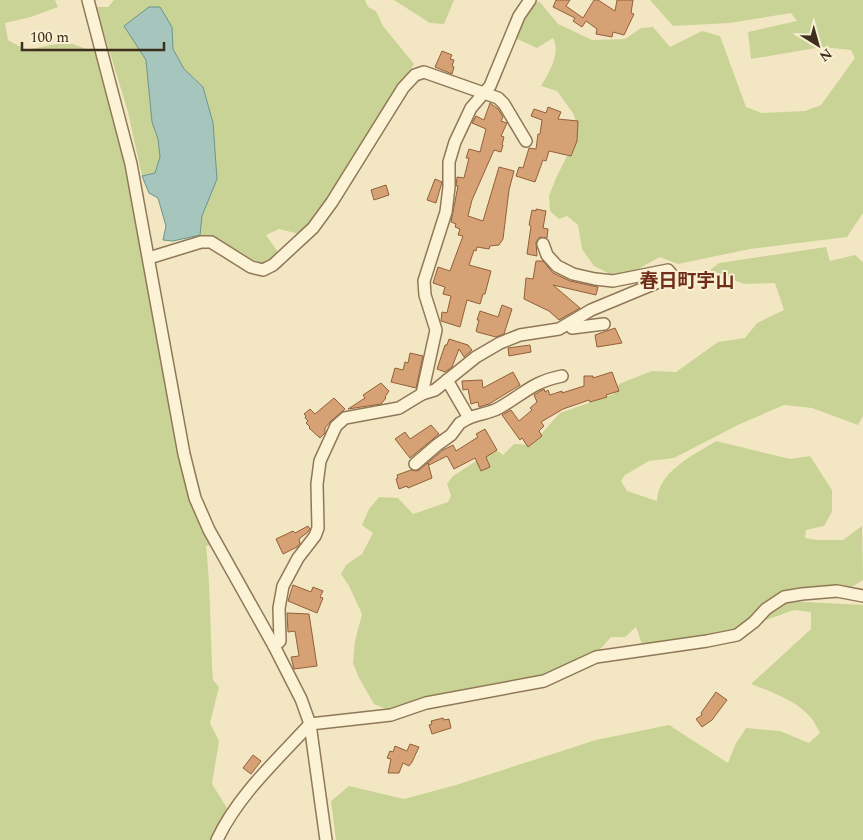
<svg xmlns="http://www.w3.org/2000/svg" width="863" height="840" viewBox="0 0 863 840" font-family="Spectral,'Noto Sans JP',serif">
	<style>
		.green { fill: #c9d395 }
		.water { fill: #a5c5bd; stroke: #6b958c }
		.building { fill: #d6a174; stroke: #92603a }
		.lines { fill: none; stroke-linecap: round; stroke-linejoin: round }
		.minor-casing { stroke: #907857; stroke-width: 14 }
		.minor { stroke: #fcf3d7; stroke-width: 11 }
		.labels { text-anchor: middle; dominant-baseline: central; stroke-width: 4; stroke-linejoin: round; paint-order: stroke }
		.quarter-label { font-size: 19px; font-weight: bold; fill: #702d17; stroke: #f9f0d3 }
	</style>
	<rect width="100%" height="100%" fill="#f3e7c3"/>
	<!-- green -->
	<g class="green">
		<path d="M 0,0 L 55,0 L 58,7 L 31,17 L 5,23 L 8,40 L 26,50 L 67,42 L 95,52 L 127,165 L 191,493 L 211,545 L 206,546 C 211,591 210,636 213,680 L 219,687 L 210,723 L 219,741 L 212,784 L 227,808 L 212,840 L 0,840 Z"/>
		<polygon points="114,0 365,0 368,7 376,11 383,26 414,64 328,202 299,234 279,229 266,235 280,255 268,264 259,263 213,236 200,235 202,216 217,179 213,123 203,87 184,69 173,49 172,27 136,45 146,60 152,122 158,139 160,157 155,174 142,176 128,112 96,7 108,7"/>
		<polygon points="394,0 454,0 444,24 430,23"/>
		<path d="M 650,0 L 863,0 L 863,213 L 847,237 L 750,249 L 678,264 L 660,257 L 629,274 L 610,274 L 594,266 L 582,249 L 578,225 L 567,216 L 559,219 L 550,211 L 549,196 L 556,178 L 574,142 L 577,124 L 573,113 L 557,91 L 541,86 C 549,73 561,53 553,38 L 537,48 L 515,38 L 529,8 L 539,1 L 558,24 L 592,40 L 625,39 L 641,28 L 653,27 L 670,47 L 702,31 L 720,36 L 746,107 L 762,113 L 805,111 L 821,105 L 855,58 L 851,50 L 822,47 L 751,59 L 748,32 L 797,21 L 791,13 L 730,23 L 673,26 Z"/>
		<path d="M 826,247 L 830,261 L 855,255 L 863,262 L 863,416 L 858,425 L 812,408 L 784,405 L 738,425 L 674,458 L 649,461 L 625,475 L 621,481 L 627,491 L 657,501 C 658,471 694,455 716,441 L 790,459 L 810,456 L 832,490 L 832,512 L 824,526 L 806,530 L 805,538 L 817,540 L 843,540 L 862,526 L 863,580 L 850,588 L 793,593 L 737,632 L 643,647 L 636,627 L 625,637 L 611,637 L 596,654 L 541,678 L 389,710 L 374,704 L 359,678 L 353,663 L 355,641 L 362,614 L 349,586 L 341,574 L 346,565 L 362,554 L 373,533 L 362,525 L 369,509 L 379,497 L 398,498 L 413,514 L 448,502 L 451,496 L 447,484 L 453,476 L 495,449 L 503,455 L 514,444 L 531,445 L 560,413 L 614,394 L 619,384 L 652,371 L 676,372 L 718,342 L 745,338 L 757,323 L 784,310 L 775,283 L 744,284 L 710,270 L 719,263 Z"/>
		<path d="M 786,601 L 863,605 L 863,840 L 336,840 L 331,801 L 349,786 L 404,799 L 456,785 L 596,740 L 669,725 L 728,763 L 735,745 L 746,728 L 780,731 L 809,743 L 820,733 C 817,728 815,723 812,719 C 798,701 772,692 751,684 L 811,629 L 811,612 L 794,610 L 755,624 Z"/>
	</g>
	<!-- water -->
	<polygon class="water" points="149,7 160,7 172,27 173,49 184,69 203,87 213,123 217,179 202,216 200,235 173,241 163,240 166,226 158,198 149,193 142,176 155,173 160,157 158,139 152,122 146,60 124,26"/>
	<!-- building -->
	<g class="building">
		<polygon points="556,0 570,0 566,6 583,18 594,0 598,0 615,11 617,0 633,0 631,13 634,14 624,35 613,32 612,37 596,34 597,29 586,21 582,27 573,21 575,18 553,7"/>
		<polygon points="442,51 452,55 450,59 454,60 452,66 454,67 452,74 435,67"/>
		<polygon points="490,103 498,109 503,117 501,121 507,123 501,136 504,137 502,145 503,145 501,152 494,150 472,200 468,216 483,221 499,167 514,171 509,190 503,239 499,245 490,246 489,249 477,247 476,251 474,250 469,265 491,271 485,294 483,294 480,304 467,300 460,327 441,321 442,312 447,313 451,296 443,294 445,287 433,283 438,267 450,271 463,236 458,235 460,229 455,227 456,224 451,222 458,186 456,186 457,177 464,178 469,158 466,158 469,149 480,152 486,129 472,123 476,116 484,120"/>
		<polygon points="548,107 561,112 558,119 578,121 577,141 571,156 549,151 546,161 543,160 535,182 516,176 519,167 523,168 529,148 536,149 538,134 540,134 542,120 531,116 534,109 546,113"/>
		<polygon points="435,179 442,182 436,203 427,200"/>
		<polygon points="386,185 389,195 374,200 371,190"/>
		<polygon points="536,209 546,211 543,228 548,229 547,238 540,237 536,242 537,256 527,254 531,226 529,225 532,210 536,211"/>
		<polygon points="536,261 543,261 553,273 570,281 598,287 596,295 553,285 580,308 559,320 549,311 524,299 526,278 533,279"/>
		<polygon points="502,305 512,309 504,334 496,337 477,332 476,331 479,320 477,320 480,311 498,317"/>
		<polygon points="615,328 622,343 597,347 595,335"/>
		<polygon points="449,339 468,345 472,350 464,357 459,349 452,367 445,372 437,369 445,345 447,345"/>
		<polygon points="530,345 531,352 509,356 508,348"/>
		<polygon points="410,353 423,356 416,388 391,382 395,368 403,370 405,362 408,363"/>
		<polygon points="513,372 520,385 489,404 479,407 478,402 471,404 468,389 463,390 462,381 482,380 483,388"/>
		<polygon points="612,372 619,391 606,395 607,397 590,402 589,400 563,409 541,422 544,426 539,431 542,436 528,447 522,438 520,440 502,415 511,410 519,421 532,410 530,408 537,402 534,395 544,389 545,392 548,390 550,395 562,391 562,393 584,386 584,376 593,376 593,378"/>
		<polygon points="381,383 389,391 385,397 386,398 381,404 348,409 365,398 363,395"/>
		<polygon points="334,398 345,409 331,421 325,428 325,433 320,438 309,428 310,427 306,423 308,421 305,418 306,416 304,414 310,409 315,414"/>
		<polygon points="431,425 439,434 410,458 395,439 405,432 410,439"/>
		<polygon points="485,429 497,450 486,457 490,467 481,471 475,458 454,469 447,456 429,465 428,463 432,478 408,488 407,486 399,489 396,479 398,478 397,475 411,470 416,471 419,470 443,450 453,445 456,451 478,437 476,434"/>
		<polygon points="308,526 310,529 308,532 299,539 300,543 297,547 283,554 276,539 293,531 295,533"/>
		<polygon points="293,585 311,592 313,587 323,591 320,597 323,598 317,613 288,601"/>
		<polygon points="287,613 309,614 317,666 294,669 291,657 299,656 295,631 288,632"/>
		<polygon points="716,692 727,700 712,720 702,727 696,719 702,715 701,713"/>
		<polygon points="443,718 444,720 449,719 451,728 432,734 429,725 432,724 431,721"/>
		<polygon points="410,744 419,747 412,762 409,766 403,763 399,773 388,773 391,759 387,758 390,751 393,752 395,746 407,751"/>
		<polygon points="253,755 261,761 251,774 243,768"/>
	</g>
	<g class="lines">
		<defs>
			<g id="minor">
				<polyline points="88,0 131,164 184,454 195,498 209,530 274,646 301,699 310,724 326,840"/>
				<polyline points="149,258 201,242 211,242 251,267 263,270 273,265 313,228 332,202 403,88 415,75 424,72 498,98 504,104 526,141"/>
				<polyline points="571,323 572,328 604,324"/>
				<polyline points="422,394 436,330 425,295 424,281 446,212 449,187 449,162 455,142 471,108 490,86 519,16 530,0"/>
				<path d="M 469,418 C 479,414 490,413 499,408 C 524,394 532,382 562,376"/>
				<polyline points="415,464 437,445 451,435 460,423 469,418 447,380"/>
				<polyline points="274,646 280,641 279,608 283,586 298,558 315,536 318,528 317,484 320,461 336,426 345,418 399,408 422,394 435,390 476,357 500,343 520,335 559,329 591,310 673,276 668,270 613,281 595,279 573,274 557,266 547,255 543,244"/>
				<path d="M 217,840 C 238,795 277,760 310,724 L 391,715 L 426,703 L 544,681 L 596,657 L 707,641 L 737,635 L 754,622 L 766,609 L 784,597 L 802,594 L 837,591 L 863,596"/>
			</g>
		</defs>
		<!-- minor casing -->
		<use href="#minor" class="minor-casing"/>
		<!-- minor -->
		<use href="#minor" class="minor"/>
	</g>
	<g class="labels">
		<!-- quarter labels -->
		<g class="quarter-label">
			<text x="687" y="281">春日町宇山</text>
		</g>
	</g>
	<!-- north arrow -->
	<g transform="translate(818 45) rotate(143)" stroke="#f9f0d3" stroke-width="4" paint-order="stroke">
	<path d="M0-4L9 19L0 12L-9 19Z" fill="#3e2e1d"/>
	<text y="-8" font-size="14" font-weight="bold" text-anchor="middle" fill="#3e2e1d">N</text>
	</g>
	<!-- scale -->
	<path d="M22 42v8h142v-8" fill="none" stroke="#3e2e1d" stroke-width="2.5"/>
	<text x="30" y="42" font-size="15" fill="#3e2e1d" stroke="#f9f0d3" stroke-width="4" paint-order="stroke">100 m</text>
</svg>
